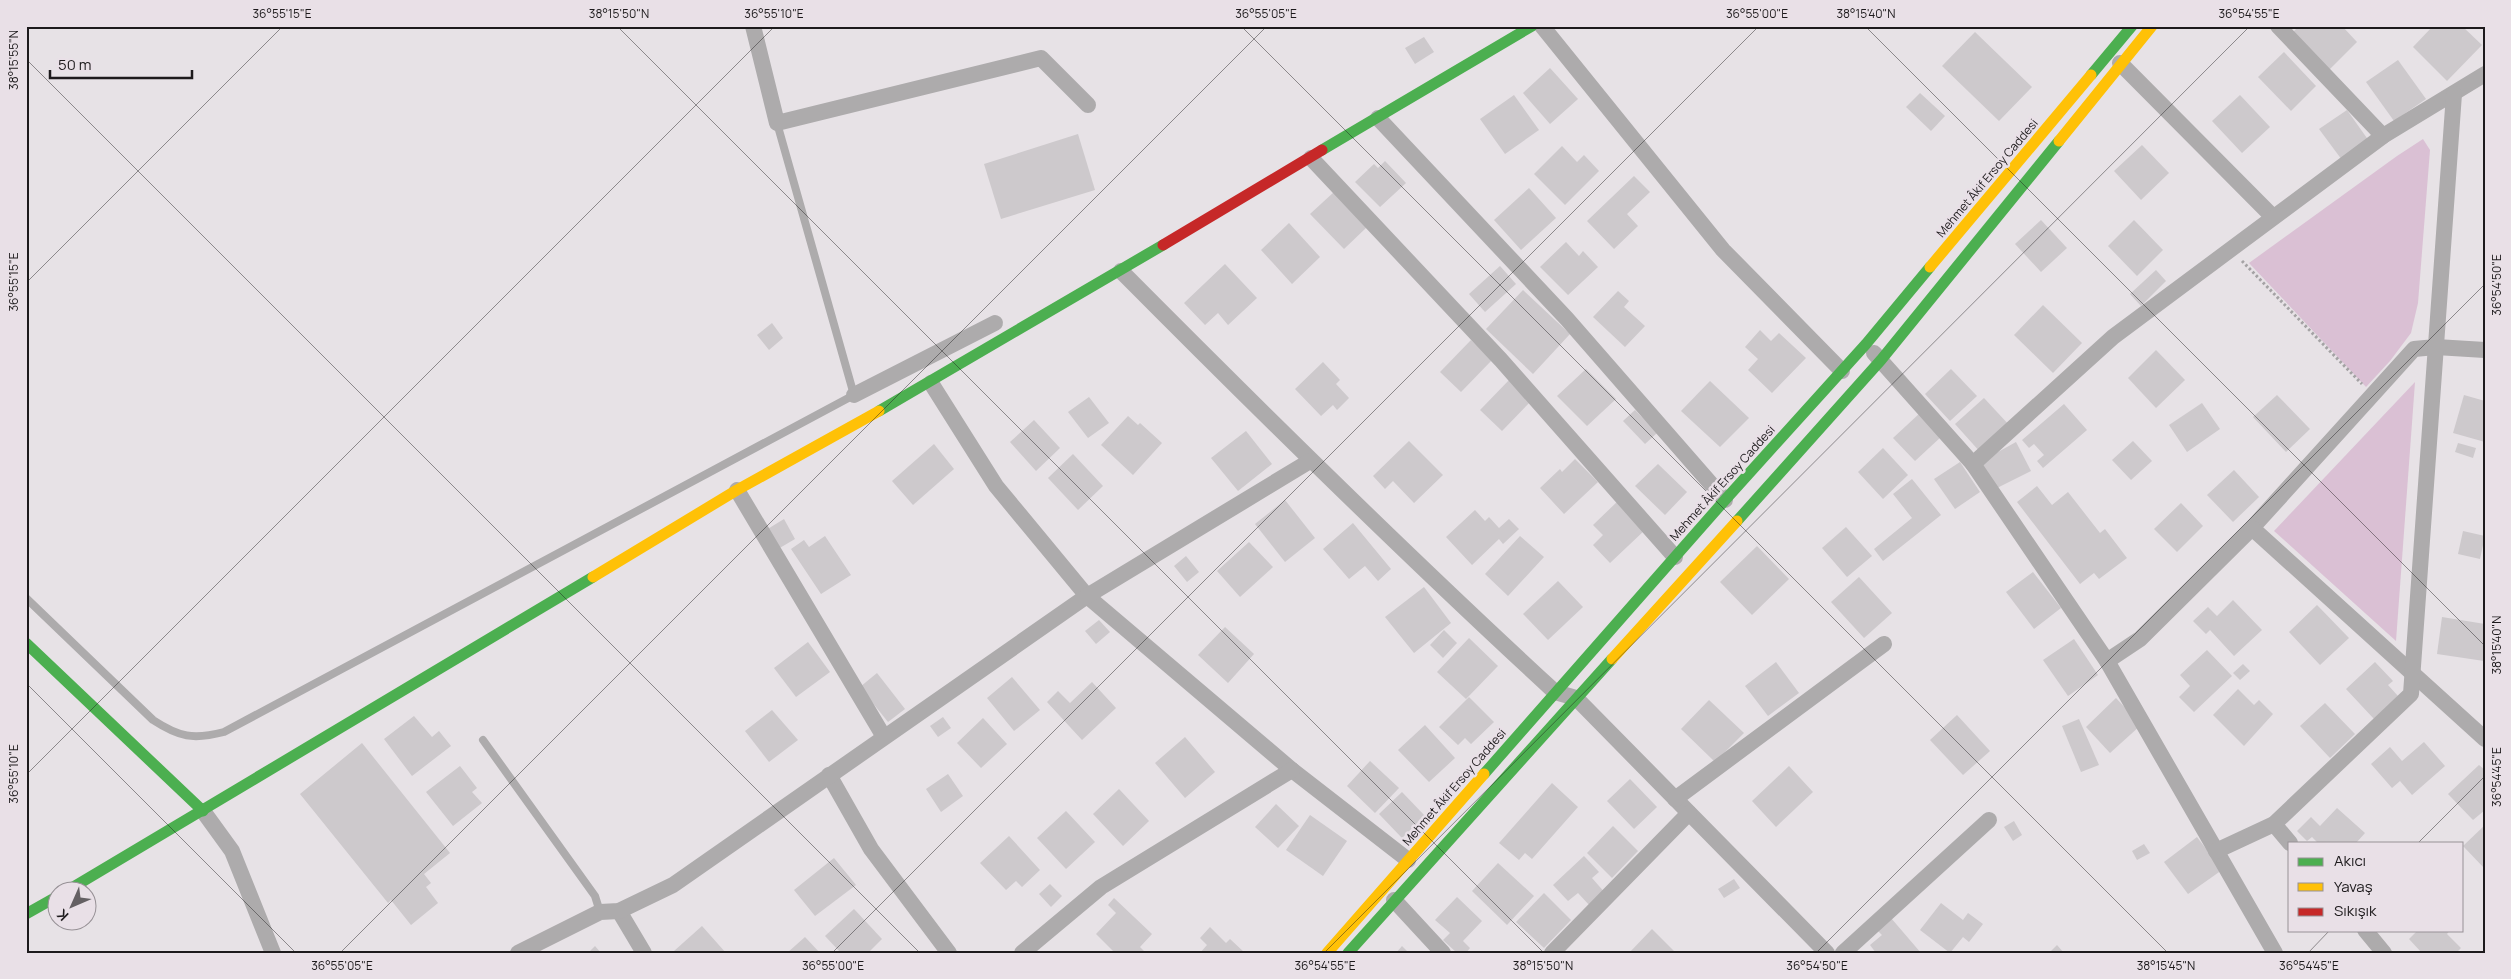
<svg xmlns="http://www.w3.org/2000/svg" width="2511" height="979" viewBox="0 0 2511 979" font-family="Manrope,sans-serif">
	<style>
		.green { fill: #dac0d4 }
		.building { fill: #cdc9cc }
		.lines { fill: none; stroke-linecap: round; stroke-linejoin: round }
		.path { stroke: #a4a2a4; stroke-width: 3; stroke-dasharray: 2.5 2.5; stroke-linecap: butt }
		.lane { stroke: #adabac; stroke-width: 8 }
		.street { stroke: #adabac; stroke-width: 16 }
		.fast { stroke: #4caf50; stroke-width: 11 }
		.slow { stroke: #ffc107; stroke-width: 11 }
		.jam { stroke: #c62828; stroke-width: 11 }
		.ticks { fill: none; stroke: #1d1a1c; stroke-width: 1; stroke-opacity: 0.45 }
		.labels { text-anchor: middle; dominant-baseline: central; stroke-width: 5; stroke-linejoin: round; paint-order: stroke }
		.street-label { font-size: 12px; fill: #1d1a1c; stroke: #e9e0e7 }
		.neatline { fill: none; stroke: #1d1a1c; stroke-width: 2 }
		.ticks-label { font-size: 12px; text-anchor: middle; fill: #1d1a1c }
	</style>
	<rect width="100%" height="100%" fill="#e7e2e6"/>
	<!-- green -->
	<g class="green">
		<polygon points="2423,139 2430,150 2418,303 2411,333 2390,361 2366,387 2249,263 2397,156"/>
		<polygon points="2415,382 2396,641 2274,531"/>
	</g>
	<!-- building -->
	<g class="building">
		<polygon points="2299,26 2342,26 2357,42 2327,72 2290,35"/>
		<polygon points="2433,26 2462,26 2482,45 2447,81 2413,47"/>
		<polygon points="1975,32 2032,87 1999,121 1942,66"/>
		<polygon points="1424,37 1434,52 1415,64 1405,48"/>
		<polygon points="2284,52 2316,86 2291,111 2258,77"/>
		<polygon points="2398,60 2426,99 2394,121 2366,82"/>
		<polygon points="1550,68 1578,99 1550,124 1523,93"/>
		<polygon points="1920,93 1945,116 1931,131 1906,107"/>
		<polygon points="1514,95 1539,130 1505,154 1480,119"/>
		<polygon points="2240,95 2270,127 2242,153 2212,121"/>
		<polygon points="2347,110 2369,141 2342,160 2319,129"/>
		<polygon points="1078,134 1095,190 1001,219 984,164"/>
		<polygon points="2142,145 2169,173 2141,200 2114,171"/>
		<polygon points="1562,146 1577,162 1584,155 1599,171 1565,205 1534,174"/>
		<polygon points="1385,161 1406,183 1380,207 1355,182 1374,164 1378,168"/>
		<polygon points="1634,176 1650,192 1627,214 1638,226 1614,249 1587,221"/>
		<polygon points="1529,188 1556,218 1521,250 1494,220"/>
		<polygon points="1334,192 1367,227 1344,249 1310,214"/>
		<polygon points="2041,220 2067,248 2041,272 2015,244"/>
		<polygon points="2134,220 2163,250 2137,276 2108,246"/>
		<polygon points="1289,223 1320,257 1292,284 1261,250"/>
		<polygon points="1566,242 1579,256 1583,251 1598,267 1568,295 1540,267"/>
		<polygon points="1225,264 1257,298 1228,325 1218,313 1205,325 1184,303"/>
		<polygon points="1500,266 1516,284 1485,312 1469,294"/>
		<polygon points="2156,270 2166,281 2141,306 2130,294"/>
		<polygon points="1523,290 1570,334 1533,374 1486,329"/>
		<polygon points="1618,291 1629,301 1624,307 1645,326 1625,347 1593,317"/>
		<polygon points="2043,305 2082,343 2053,373 2014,335"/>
		<polygon points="772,323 783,338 769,350 757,335"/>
		<polygon points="1760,330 1771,341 1779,333 1806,358 1772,393 1748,370 1758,359 1745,347"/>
		<polygon points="1471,340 1492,360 1461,392 1440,372"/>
		<polygon points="2156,350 2185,380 2156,408 2128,378"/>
		<polygon points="1323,362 1340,380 1336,384 1349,398 1337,410 1333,405 1321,416 1295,389"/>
		<polygon points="1586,369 1616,399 1587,426 1557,396"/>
		<polygon points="1951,369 1977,396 1950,421 1925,394"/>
		<polygon points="1511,378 1533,399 1502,431 1480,410"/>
		<polygon points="1710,381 1749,418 1720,447 1681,411"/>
		<polygon points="2277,395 2310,429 2286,452 2253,417"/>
		<polygon points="2464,395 2485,401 2485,442 2453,433"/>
		<polygon points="1089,397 1109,423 1088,438 1068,412"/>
		<polygon points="1984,398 2010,426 1981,453 1955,424"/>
		<polygon points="2202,403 2220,429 2187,452 2169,425"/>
		<polygon points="2064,404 2087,430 2043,468 2037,461 2044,455 2034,444 2029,448 2022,440"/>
		<polygon points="1635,410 1657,433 1645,444 1623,421"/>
		<polygon points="1920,413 1942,436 1915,461 1893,438"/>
		<polygon points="1128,416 1138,425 1140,423 1162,443 1133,475 1101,445"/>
		<polygon points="1034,420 1060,448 1036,471 1010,442"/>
		<polygon points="1246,431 1272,464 1238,491 1211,458"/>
		<polygon points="1409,441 1443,475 1414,503 1393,481 1385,489 1373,476"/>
		<polygon points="2133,441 2152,461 2131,480 2112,460"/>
		<polygon points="2016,442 2031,471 1995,489 1980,462"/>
		<polygon points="2458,443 2476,448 2473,458 2455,452"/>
		<polygon points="934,444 954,469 913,505 892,481"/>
		<polygon points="1883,448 1908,475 1883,499 1858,472"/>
		<polygon points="1073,454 1103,486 1078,510 1048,478"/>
		<polygon points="1575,459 1598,482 1564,514 1540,488 1560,469 1562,472"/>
		<polygon points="1960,462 1980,492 1955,509 1934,479"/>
		<polygon points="1658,464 1687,492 1665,515 1635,486"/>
		<polygon points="2234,470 2259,497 2233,522 2207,495"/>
		<polygon points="1912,479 1941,515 1883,561 1874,549 1912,518 1893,494"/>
		<polygon points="2037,486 2052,505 2068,492 2100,533 2105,529 2127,558 2099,579 2094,573 2080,584 2017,502"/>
		<polygon points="1285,500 1315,538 1285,562 1255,524"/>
		<polygon points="1619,500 1646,529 1610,563 1593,545 1603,535 1593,525"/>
		<polygon points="2181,503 2203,526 2177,552 2154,529"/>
		<polygon points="1475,510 1485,521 1489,517 1499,528 1509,519 1519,529 1503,544 1499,539 1472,565 1446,537"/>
		<polygon points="784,519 795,539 778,549 766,530"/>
		<polygon points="1353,523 1391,569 1378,581 1365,566 1349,579 1323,549"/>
		<polygon points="1846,527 1872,556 1847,577 1822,548"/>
		<polygon points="2463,531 2485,536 2480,559 2458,554"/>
		<polygon points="825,536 851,575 821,594 791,549 804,540 809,547"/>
		<polygon points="1520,536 1544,557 1508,596 1485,574"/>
		<polygon points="1249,542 1273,567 1240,597 1217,571"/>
		<polygon points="1757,546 1789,579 1752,615 1720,582"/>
		<polygon points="1186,556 1199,572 1187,582 1174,566"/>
		<polygon points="2033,572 2061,608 2034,629 2006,592"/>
		<polygon points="1859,577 1892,613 1864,638 1831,602"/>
		<polygon points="1558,581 1583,607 1548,640 1523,614"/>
		<polygon points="1424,587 1451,623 1414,653 1385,617"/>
		<polygon points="2233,600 2262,630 2234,656 2210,630 2206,634 2193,621 2208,607 2217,616"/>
		<polygon points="2317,605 2349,638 2320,665 2289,632"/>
		<polygon points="2442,617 2485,624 2484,661 2437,654"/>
		<polygon points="1099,620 1110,632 1096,644 1085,631"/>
		<polygon points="1225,627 1254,654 1228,683 1198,655"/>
		<polygon points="1444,630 1457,643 1443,658 1430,645"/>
		<polygon points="1469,638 1498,666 1466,699 1437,672"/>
		<polygon points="2074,639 2098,675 2068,696 2043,660"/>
		<polygon points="808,642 830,672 796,697 774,668"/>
		<polygon points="2207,650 2232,676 2194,712 2179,697 2190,686 2180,675"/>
		<polygon points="1776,662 1799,693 1768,716 1745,686"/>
		<polygon points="2375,662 2393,681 2388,685 2398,696 2374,719 2346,689"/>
		<polygon points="2243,664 2250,671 2240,680 2233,673"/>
		<polygon points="877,673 905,709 888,722 860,687"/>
		<polygon points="1012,677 1040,710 1014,731 987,698"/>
		<polygon points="1092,682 1116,708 1082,740 1047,702 1058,691 1070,703"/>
		<polygon points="2238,689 2254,705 2259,700 2273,714 2244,746 2213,715"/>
		<polygon points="1469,697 1494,722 1471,744 1465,738 1458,745 1439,727"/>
		<polygon points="2116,698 2141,725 2110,753 2086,727"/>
		<polygon points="1709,700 1744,733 1715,762 1681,729"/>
		<polygon points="2325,703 2355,734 2330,758 2300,726"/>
		<polygon points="772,710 798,740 769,762 745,731"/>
		<polygon points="1957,715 1990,751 1963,775 1930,740"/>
		<polygon points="414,716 432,737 439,731 451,746 412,776 384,739"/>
		<polygon points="943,717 951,728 938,737 930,726"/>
		<polygon points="983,718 1007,744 981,768 957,743"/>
		<polygon points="2079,719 2099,765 2081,772 2062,726"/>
		<polygon points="1425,725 1455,758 1429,782 1398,750"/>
		<polygon points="1185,737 1215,772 1185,798 1155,763"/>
		<polygon points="2424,742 2445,766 2412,795 2400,781 2392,788 2371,764 2390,747 2402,761"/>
		<polygon points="362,743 450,853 424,874 431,883 426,887 438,903 411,925 391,900 388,903 300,794"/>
		<polygon points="1370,761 1399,788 1375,813 1347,786"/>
		<polygon points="2479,765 2485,770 2485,810 2473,820 2448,794"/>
		<polygon points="460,766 477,788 472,792 482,803 453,826 426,792"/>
		<polygon points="1789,766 1813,792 1776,827 1752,801"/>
		<polygon points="948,774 963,796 941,812 926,789"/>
		<polygon points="1630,779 1657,807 1634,829 1607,801"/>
		<polygon points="1552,783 1578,807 1532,859 1525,853 1519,860 1499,843"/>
		<polygon points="1119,789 1149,821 1123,846 1093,814"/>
		<polygon points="1402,792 1425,816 1402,838 1379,814"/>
		<polygon points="1276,804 1299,826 1278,848 1255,827"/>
		<polygon points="2337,808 2365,833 2356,843 2318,843 2312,837 2307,841 2297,831 2311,817 2320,826"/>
		<polygon points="1066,811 1095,842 1066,869 1037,838"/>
		<polygon points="1310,815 1347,841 1323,876 1286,850"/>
		<polygon points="2014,821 2022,835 2013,841 2004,827"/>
		<polygon points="2485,825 2485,869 2463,846"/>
		<polygon points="1613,826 1638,851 1612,878 1587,853"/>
		<polygon points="1009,836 1040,870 1022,887 1016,881 1006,890 980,863"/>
		<polygon points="2197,837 2222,870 2188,894 2164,862"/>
		<polygon points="2144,844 2150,853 2137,860 2132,851"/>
		<polygon points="1584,856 1599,872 1592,878 1606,894 1591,907 1578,893 1568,901 1553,885"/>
		<polygon points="834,858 856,885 815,916 794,890"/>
		<polygon points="1498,863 1534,896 1507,925 1472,891"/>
		<polygon points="1734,879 1740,888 1724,898 1718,889"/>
		<polygon points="1050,884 1062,896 1051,907 1039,894"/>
		<polygon points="1544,893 1571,920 1544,948 1516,922"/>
		<polygon points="1457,897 1482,921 1463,941 1470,948 1466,953 1457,953 1443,940 1450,933 1435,920"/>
		<polygon points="1114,898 1152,934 1140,947 1144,951 1142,953 1115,953 1096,934 1116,913 1108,905"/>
		<polygon points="1941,903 1963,920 1968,913 1983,924 1969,942 1963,937 1950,953 1920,930"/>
		<polygon points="854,909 882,939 868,953 841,953 825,936"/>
		<polygon points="1891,918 1921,953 1876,953 1870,945 1882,935 1877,930"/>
		<polygon points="702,926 726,953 676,953 674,951"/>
		<polygon points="1210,927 1226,943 1230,939 1245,953 1200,953 1207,945 1200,938"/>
		<polygon points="1652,929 1676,953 1629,953"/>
		<polygon points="2418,930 2450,930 2447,934 2461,948 2456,953 2422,953 2409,939"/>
		<polygon points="805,937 820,953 787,953"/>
		<polygon points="2057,945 2064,953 2049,953"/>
		<polygon points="595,946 601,953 588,953"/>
		<polygon points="1402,946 1409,953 1396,953"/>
	</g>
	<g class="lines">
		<!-- path -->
		<polyline class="path" points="2242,261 2362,384"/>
		<!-- lane -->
		<g class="lane">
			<path d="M 26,598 L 153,720 C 179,737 193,740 224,732 L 854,395 L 777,123"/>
			<polyline points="483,740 595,896 600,912"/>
		</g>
		<!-- street -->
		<g class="street">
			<polyline points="753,26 777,123 1041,58 1088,105"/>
			<polyline points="1542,26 1723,250 1842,371"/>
			<polyline points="2278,26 2383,136"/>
			<polyline points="2120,63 2273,217"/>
			<polyline points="1378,118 1567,319 1725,500"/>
			<polyline points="1311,158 1501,360 1675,557"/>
			<path d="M 1121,271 C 1263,414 1406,555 1555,692 L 1576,698 L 1827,953"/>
			<polyline points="1874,353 1973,464 2107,661 2275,953"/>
			<polyline points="931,383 996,486 1087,596 1292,770 1408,860"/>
			<polyline points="854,395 995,323"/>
			<polyline points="1973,464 2113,337 2383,136 2485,74"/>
			<polyline points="737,490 884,737"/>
			<polyline points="2252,528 2414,349 2436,347 2485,350"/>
			<polyline points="2107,661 2140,639 2252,528 2485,739"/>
			<polyline points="829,775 871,849 949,953"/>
			<polyline points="1675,799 1884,644"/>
			<polyline points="203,811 232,851 273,953"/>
			<polyline points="2274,824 2290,843"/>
			<polyline points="2216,851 2274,824 2411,694 2454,94"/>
			<polyline points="1394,900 1443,953"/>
			<polyline points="619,911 644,953"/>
			<polyline points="2365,930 2384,953"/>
			<polyline points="518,953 600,912 619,911 673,885 1087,596 1310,461"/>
			<polyline points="1022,953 1101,887 1292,770"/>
			<polyline points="1552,953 1689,813"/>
			<polyline points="1843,953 1989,820"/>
		</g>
		<!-- fast -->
		<g class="fast">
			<polyline points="2091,75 2132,26"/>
			<polyline points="1322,150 1532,26"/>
			<polyline points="879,411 1163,245"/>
			<polyline points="1737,521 1881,360 2059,141"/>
			<polyline points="26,643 203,811"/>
			<polyline points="1484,774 1725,500 1866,344 1930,267"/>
			<polyline points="65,892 593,577"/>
			<polyline points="26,914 58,896"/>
			<polyline points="1348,953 1612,659"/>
		</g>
		<!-- slow -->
		<g class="slow">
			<polyline points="2059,141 2152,26"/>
			<polyline points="1930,267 2091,75"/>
			<polyline points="593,577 737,490 879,411"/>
			<polyline points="1612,659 1737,521"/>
			<polyline points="1327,953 1484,774"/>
		</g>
		<!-- jam -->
		<polyline class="jam" points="1163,245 1322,150"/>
	</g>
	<!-- ticks -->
	<path class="ticks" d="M 617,26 L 1544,953M 1241,26 L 2168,953M 1865,26 L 2485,646M 26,59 L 920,953M 26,283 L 283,26M 26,683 L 296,953M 26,775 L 775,26M 2418,843 L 2485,776M 340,953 L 1267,26M 832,953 L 1759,26M 1324,953 L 2250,26M 1816,953 L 2485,284M 2308,953 L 2330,930"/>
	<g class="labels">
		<!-- street labels -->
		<g class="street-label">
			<text transform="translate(1987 178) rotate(-50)">Mehmet Âkif Ersoy Caddesi</text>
			<text transform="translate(1722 483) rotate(-48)">Mehmet Âkif Ersoy Caddesi</text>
			<text transform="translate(1454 787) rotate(-49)">Mehmet Âkif Ersoy Caddesi</text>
		</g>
	</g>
	<!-- border -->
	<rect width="2511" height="979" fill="none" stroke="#e9e0e7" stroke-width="55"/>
	<!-- legend -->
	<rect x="2288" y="842" width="175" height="90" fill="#e9e0e7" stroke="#979196"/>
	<rect x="2298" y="858" width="25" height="8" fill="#4caf50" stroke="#979196"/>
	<text x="2334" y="866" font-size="15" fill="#1d1a1c">Akıcı</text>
	<rect x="2298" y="883" width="25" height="8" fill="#ffc107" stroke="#979196"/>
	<text x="2334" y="892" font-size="15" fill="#1d1a1c">Yavaş</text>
	<rect x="2298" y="908" width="25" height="8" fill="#c62828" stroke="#979196"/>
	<text x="2334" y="916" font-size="15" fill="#1d1a1c">Sıkışık</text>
	<!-- north arrow -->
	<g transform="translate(72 906) rotate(225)"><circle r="24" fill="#e9e0e7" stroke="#979196"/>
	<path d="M0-4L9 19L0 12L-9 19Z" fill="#646063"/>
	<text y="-8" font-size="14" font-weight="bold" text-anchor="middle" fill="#1d1a1c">K</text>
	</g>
	<!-- scale -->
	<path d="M50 70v8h142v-8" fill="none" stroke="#1d1a1c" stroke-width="2.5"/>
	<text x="58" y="70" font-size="15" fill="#1d1a1c" stroke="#e9e0e7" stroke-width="4" paint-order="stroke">50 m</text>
	<rect x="28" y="28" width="2456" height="924" class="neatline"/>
	<g class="ticks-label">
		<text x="282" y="18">36°55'15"E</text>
		<text x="619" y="18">38°15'50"N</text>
		<text x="774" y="18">36°55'10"E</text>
		<text x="1266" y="18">36°55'05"E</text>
		<text x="1757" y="18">36°55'00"E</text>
		<text x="1866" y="18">38°15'40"N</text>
		<text x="2249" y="18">36°54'55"E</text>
		<text transform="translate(14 60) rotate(-90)" y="4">38°15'55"N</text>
		<text transform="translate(14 282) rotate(-90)" y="4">36°55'15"E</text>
		<text transform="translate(2497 285) rotate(-90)" y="4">36°54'50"E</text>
		<text transform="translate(2497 645) rotate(-90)" y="4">38°15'40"N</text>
		<text transform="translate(14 774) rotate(-90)" y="4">36°55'10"E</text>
		<text transform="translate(2497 777) rotate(-90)" y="4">36°54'45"E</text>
		<text x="342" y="970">36°55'05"E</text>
		<text x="833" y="970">36°55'00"E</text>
		<text x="1325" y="970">36°54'55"E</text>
		<text x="1543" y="970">38°15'50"N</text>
		<text x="1817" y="970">36°54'50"E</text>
		<text x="2166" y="970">38°15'45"N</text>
		<text x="2309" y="970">36°54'45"E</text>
	</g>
</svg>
